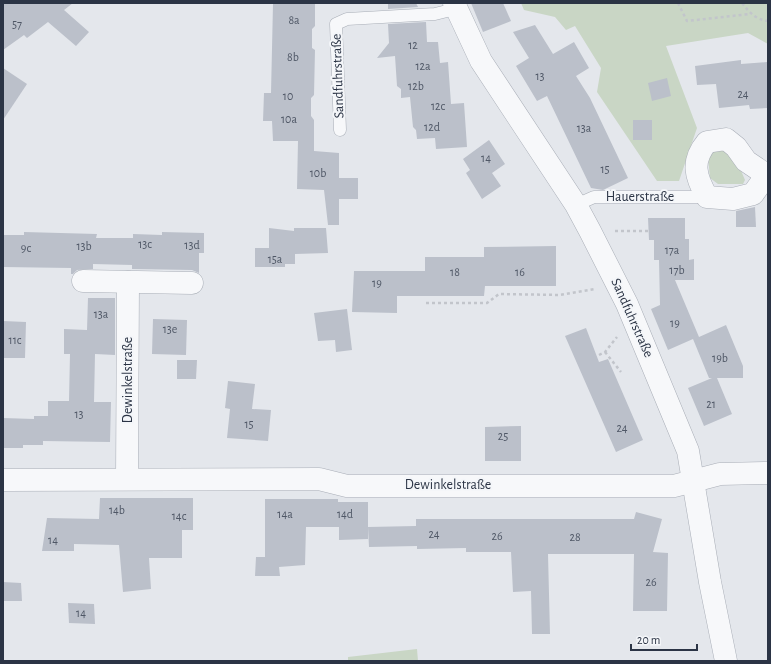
<svg xmlns="http://www.w3.org/2000/svg" width="771" height="664" viewBox="0 0 771 664" font-family="'Alegreya Sans',sans-serif">
	<style>
		.green { fill: #c9d6c5 }
		.building { fill: #bbc0ca }
		.lines { fill: none; stroke-linecap: round; stroke-linejoin: round }
		.lane-casing { stroke: #a9aeb7; stroke-width: 13 }
		.street-casing { stroke: #a9aeb7; stroke-width: 23 }
		.path { stroke: #c2c5cb; stroke-width: 2.5; stroke-dasharray: 3 3; stroke-linecap: butt }
		.lane { stroke: #f7f8fa; stroke-width: 12 }
		.street { stroke: #f7f8fa; stroke-width: 22 }
		.labels { text-anchor: middle; dominant-baseline: central; stroke-width: 4; stroke-linejoin: round; paint-order: stroke }
		.number-label { font-size: 12px; fill: #4f5766 }
		.street-label { font-size: 14px; fill: #2b3445; stroke: #f4f6f9 }
	</style>
	<rect width="100%" height="100%" fill="#e4e7ec"/>
	<!-- green -->
	<g class="green">
		<polygon points="521,3 768,3 768,44 748,33 666,46 697,128 679,181 657,181 597,92 601,68 575,26 566,30 555,17 524,10"/>
		<polygon points="725,149 739,166 745,180 743,184 718,184 710,178 708,157 710,151"/>
		<polygon points="417,649 418,661 348,661 348,657"/>
	</g>
	<!-- building -->
	<g class="building">
		<polygon points="3,3 73,3 64,10 89,32 76,46 48,22 27,38 24,35 3,50"/>
		<polygon points="297,3 315,3 315,26 312,29 312,48 315,50 314,95 311,98 311,116 314,120 314,151 339,153 339,178 358,178 358,199 339,199 339,225 328,225 324,190 297,189 298,141 273,141 272,121 263,121 264,93 271,93 273,4"/>
		<polygon points="388,3 416,3 418,7 388,9"/>
		<polygon points="471,3 503,3 511,21 483,32"/>
		<polygon points="426,22 427,42 438,42 440,63 448,62 451,104 464,103 467,147 436,149 435,138 417,139 416,130 413,127 410,97 401,98 401,89 397,86 395,56 377,58 389,43 388,24"/>
		<polygon points="535,25 553,54 574,42 589,68 576,76 590,98 628,178 603,190 591,188 547,96 537,101 516,66 529,58 513,32"/>
		<polygon points="741,60 741,64 767,62 768,108 750,109 749,105 719,108 716,84 697,85 695,66"/>
		<polygon points="3,68 27,84 3,120"/>
		<polygon points="667,78 671,96 652,101 648,83"/>
		<rect x="633" y="120" width="19" height="20"/>
		<polygon points="489,140 505,164 492,173 501,186 482,199 466,173 470,170 463,159"/>
		<polygon points="755,207 756,227 736,227 736,211"/>
		<polygon points="648,218 685,218 685,239 689,239 689,260 694,259 694,280 675,280 699,337 726,325 743,366 743,378 717,378 732,414 704,426 688,388 712,378 709,378 693,339 668,350 651,309 660,305 659,260 654,260 654,240 649,240"/>
		<polygon points="269,228 294,231 294,228 326,228 328,253 295,254 295,264 285,264 285,267 255,267 255,248 269,248"/>
		<polygon points="24,232 97,234 96,238 133,238 133,234 162,235 162,232 204,233 204,253 199,253 199,273 192,270 132,269 132,265 93,264 93,269 77,270 73,274 71,274 71,268 3,267 3,235 24,235"/>
		<polygon points="556,246 556,286 485,286 484,296 397,296 397,313 352,312 354,271 425,271 425,257 484,257 484,247"/>
		<polygon points="88,298 115,298 115,355 95,354 94,402 111,402 110,442 43,441 43,445 23,445 23,448 3,448 3,418 34,419 34,416 48,416 48,401 69,401 70,354 64,354 64,329 87,330"/>
		<polygon points="347,309 352,350 336,352 335,340 318,341 314,313"/>
		<polygon points="153,319 187,320 186,355 152,354"/>
		<polygon points="3,321 26,322 25,358 3,358"/>
		<polygon points="586,328 599,362 608,359 643,440 616,452 565,336"/>
		<polygon points="177,360 197,360 196,379 177,379"/>
		<polygon points="228,381 255,384 252,409 271,410 268,441 227,438 230,409 225,408"/>
		<polygon points="521,426 521,461 485,461 485,427"/>
		<polygon points="100,498 193,498 193,530 182,530 182,558 149,558 151,589 123,592 119,545 74,544 74,551 42,551 47,518 99,519"/>
		<polygon points="265,499 338,499 338,502 368,502 368,539 339,540 339,527 306,527 305,565 279,567 280,576 255,576 256,557 265,557"/>
		<polygon points="636,512 662,519 653,552 668,553 667,611 633,611 634,554 548,554 550,634 532,634 531,591 513,592 511,552 466,552 466,548 417,549 417,546 369,547 368,527 416,526 416,519 634,519"/>
		<polygon points="3,582 21,583 22,601 4,601"/>
		<polygon points="68,603 94,604 95,624 69,623"/>
	</g>
	<g class="lines">
		<defs>
			<g id="lane">
				<polyline points="340,130 336,24 347,19 435,14 455,9"/>
				<polyline points="576,205 594,197 707,197"/>
			</g>
			<g id="street">
				<polyline points="454,3 481,61 576,205 590,231 627,304 688,451 710,582 726,661"/>
				<path d="M 766,176 L 753,194 L 733,199 L 707,197 C 695,176 691,161 707,142 L 726,139 L 736,147 L 746,161 L 768,176"/>
				<polyline points="83,281 192,283"/>
				<polyline points="127,479 128,282"/>
				<polyline points="3,480 319,479 347,486 674,486 720,474 768,473"/>
			</g>
		</defs>
		<!-- lane casing -->
		<use href="#lane" class="lane-casing"/>
		<!-- street casing -->
		<use href="#street" class="street-casing"/>
		<!-- path -->
		<g class="path">
			<polyline points="678,3 687,21 750,14"/>
			<path d="M 742,3 C 750,13 755,19 768,21"/>
			<polyline points="615,231 648,231"/>
			<polyline points="426,303 487,303 499,294 560,295 595,289"/>
			<polyline points="605,352 621,372"/>
			<polyline points="599,355 605,352 617,337"/>
		</g>
		<!-- lane -->
		<use href="#lane" class="lane"/>
		<!-- street -->
		<use href="#street" class="street"/>
	</g>
	<g class="labels">
		<!-- number labels -->
		<g class="number-label">
			<text x="294" y="20">8a</text>
			<text x="17" y="24">57</text>
			<text x="413" y="45">12</text>
			<text x="293" y="57">8b</text>
			<text x="423" y="66">12a</text>
			<text x="540" y="76">13</text>
			<text x="416" y="86">12b</text>
			<text x="743" y="94">24</text>
			<text x="288" y="96">10</text>
			<text x="438" y="106">12c</text>
			<text x="289" y="119">10a</text>
			<text x="432" y="127">12d</text>
			<text x="584" y="128">13a</text>
			<text x="486" y="158">14</text>
			<text x="605" y="169">15</text>
			<text x="318" y="173">10b</text>
			<text x="145" y="244">13c</text>
			<text x="192" y="245">13d</text>
			<text x="84" y="246">13b</text>
			<text x="26" y="248">9c</text>
			<text x="672" y="250">17a</text>
			<text x="275" y="259">15a</text>
			<text x="677" y="270">17b</text>
			<text x="455" y="272">18</text>
			<text x="520" y="272">16</text>
			<text x="377" y="283">19</text>
			<text x="101" y="314">13a</text>
			<text x="675" y="323">19</text>
			<text x="170" y="329">13e</text>
			<text x="15" y="340">11c</text>
			<text x="720" y="358">19b</text>
			<text x="711" y="404">21</text>
			<text x="79" y="414">13</text>
			<text x="249" y="424">15</text>
			<text x="622" y="428">24</text>
			<text x="503" y="436">25</text>
			<text x="117" y="510">14b</text>
			<text x="285" y="514">14a</text>
			<text x="345" y="514">14d</text>
			<text x="179" y="516">14c</text>
			<text x="434" y="534">24</text>
			<text x="497" y="536">26</text>
			<text x="575" y="537">28</text>
			<text x="53" y="540">14</text>
			<text x="651" y="582">26</text>
			<text x="81" y="613">14</text>
		</g>
		<!-- street labels -->
		<g class="street-label">
			<text transform="translate(338 76) rotate(-92)">Sandfuhrstraße</text>
			<text x="640" y="197">Hauerstraße</text>
			<text transform="translate(632 318) rotate(66)">Sandfuhrstraße</text>
			<text transform="translate(128 380) rotate(-90)">Dewinkelstraße</text>
			<text x="448" y="485">Dewinkelstraße</text>
		</g>
	</g>
	<!-- border -->
	<rect width="771" height="664" fill="none" stroke="#2b3445" stroke-width="8"/>
	<!-- scale -->
	<path d="M631 644v6h66v-6" fill="none" stroke="#2b3445" stroke-width="2"/>
	<text x="637" y="644" font-size="12" fill="#2b3445" stroke="#f4f6f9" stroke-width="3" paint-order="stroke">20 m</text>
</svg>
